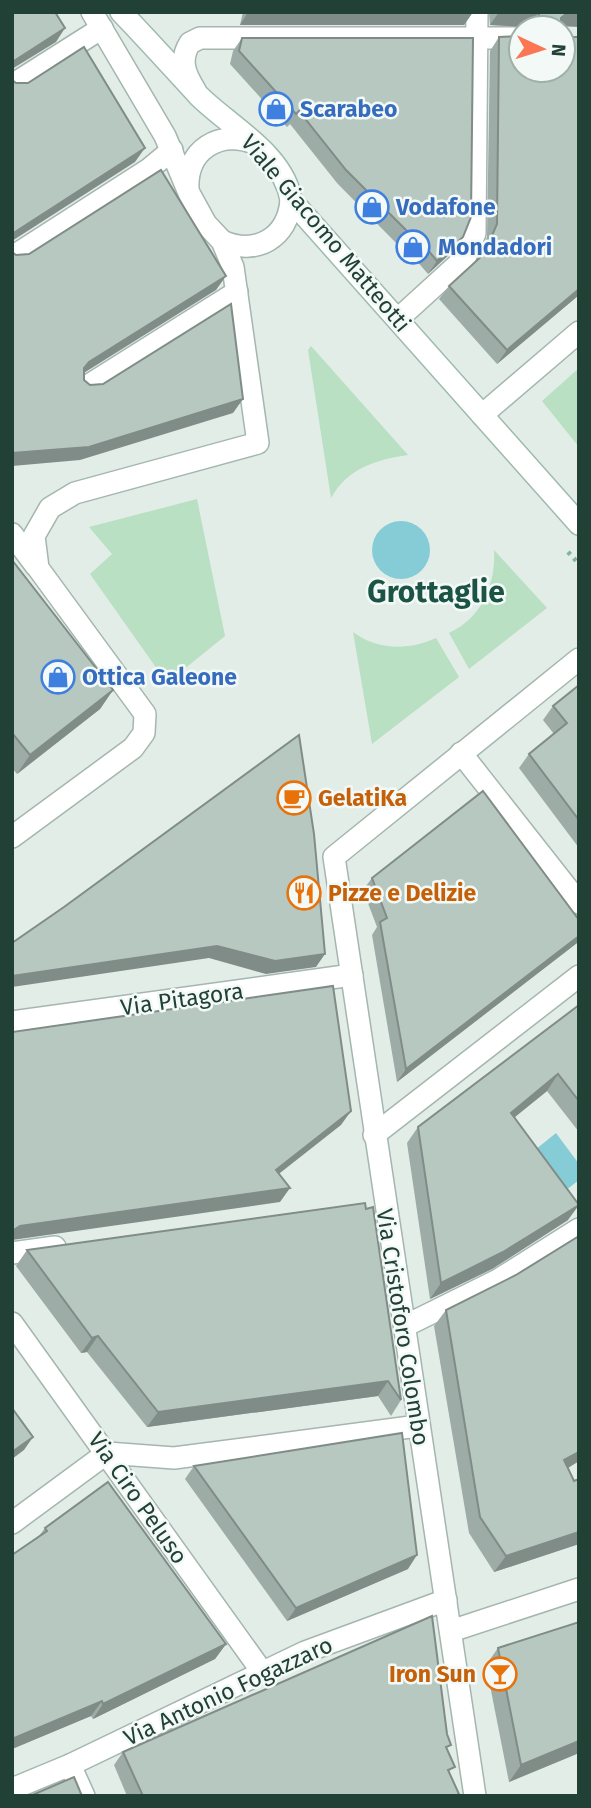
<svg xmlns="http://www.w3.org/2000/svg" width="591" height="1808" viewBox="0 0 591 1808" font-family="'Fira Sans',sans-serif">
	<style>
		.green { fill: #b9e0c2 }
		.water { fill: #86ccd6 }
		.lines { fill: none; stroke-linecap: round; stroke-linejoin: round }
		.street-casing { stroke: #a4b6af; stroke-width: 24 }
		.secondary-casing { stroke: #9fbab0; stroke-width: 24 }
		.path { stroke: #80b3a1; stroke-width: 4.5; stroke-dasharray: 3.5 5; stroke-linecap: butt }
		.street { stroke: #fff; stroke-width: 21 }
		.secondary { stroke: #fff; stroke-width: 21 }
		.wall { fill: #9daca6 }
		.shaded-wall { fill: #808c87 }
		.building { fill: #b7c8c1; stroke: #808c87; stroke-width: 2 }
		.labels { text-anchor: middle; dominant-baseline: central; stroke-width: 5; stroke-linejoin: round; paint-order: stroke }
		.shop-label { font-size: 23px; font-weight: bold; fill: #366cbe; stroke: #f3f9f6; text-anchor: start }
		.street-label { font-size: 23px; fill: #214036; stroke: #f3f9f6 }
		.food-label { font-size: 23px; font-weight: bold; fill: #c56008; stroke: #f3f9f6; text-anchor: start }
		.district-label { font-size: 30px; font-weight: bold; fill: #1b5344; stroke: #f3f9f6 }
	</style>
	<rect width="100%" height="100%" fill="#e2ede8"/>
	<!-- green -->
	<g class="green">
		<path d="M 311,346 L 408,455 C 375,460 348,468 331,498 L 308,350 Z"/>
		<polygon points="579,368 579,447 542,401"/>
		<polygon points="197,499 225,636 167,683 90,574 112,554 89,527"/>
		<path d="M 494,550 L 547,608 L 469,669 L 449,633 C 482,618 496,584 494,550 Z"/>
		<path d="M 353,632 C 379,651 409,650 436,638 L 459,677 L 372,744 Z"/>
	</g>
	<!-- water -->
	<g class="water">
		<circle cx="401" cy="550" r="29"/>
		<polygon points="556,1133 579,1164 579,1180 561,1194 530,1154"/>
	</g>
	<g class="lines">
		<defs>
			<g id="street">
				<polyline points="12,85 102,28"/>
				<path d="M 195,90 C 185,74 179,60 190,43 L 200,38 L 521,38"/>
				<path d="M 188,189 C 186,149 220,130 254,143"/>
				<path d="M 222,241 C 256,256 288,238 291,200"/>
				<polyline points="12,257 149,169 172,150"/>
				<polyline points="398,319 465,258 475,233 477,12"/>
				<polyline points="86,387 237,292"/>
				<polyline points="482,415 579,332"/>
				<polyline points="12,534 36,566"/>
				<polyline points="461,753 579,903"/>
				<polyline points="12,837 133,748 144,733 145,714 38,568 34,536 50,508 75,493 258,443 233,267 222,241 206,224 189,193 165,136 92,12"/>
				<polyline points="12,1022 352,975"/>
				<polyline points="374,1135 579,976"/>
				<polyline points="12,1253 55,1247"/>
				<polyline points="12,1323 263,1673"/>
				<polyline points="405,1326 498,1280 579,1229"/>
				<polyline points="12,1523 107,1453 174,1458 418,1426"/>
				<polyline points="451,1631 579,1589"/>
				<polyline points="70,1765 84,1796"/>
				<polyline points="12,1789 70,1765 305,1652 446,1600"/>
				<polyline points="475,1796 334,857 579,659"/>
			</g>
			<path id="secondary" d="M 121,12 C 148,40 173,68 199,96 C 229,126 284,154 291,200 L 579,524"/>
		</defs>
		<!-- street casing -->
		<use href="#street" class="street-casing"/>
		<!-- secondary casing -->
		<use href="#secondary" class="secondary-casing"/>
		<!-- path -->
		<polyline class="path" points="568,552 579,564"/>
		<!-- street -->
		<use href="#street" class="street"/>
		<!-- secondary -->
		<use href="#secondary" class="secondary"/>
	</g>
	<!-- wall -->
	<g class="wall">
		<polygon points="243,12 473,12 464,25 240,25"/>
		<polygon points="489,12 579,12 561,26 561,28 529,28 528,27 490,25"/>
		<polygon points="499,37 579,295 497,364 439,299 449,286 478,259 487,237 490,51"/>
		<polygon points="242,38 454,250 428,274 403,245 399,246 337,183 290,124 287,127 230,64 233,51"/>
		<polygon points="12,560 113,690 100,709 17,774 12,768"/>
		<polygon points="579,685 579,848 519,768 529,754 554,734 543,720 553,706"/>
		<polygon points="372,878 577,943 397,1082 372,935 377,927 363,890"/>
		<polygon points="579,1005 579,1132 547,1091 515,1117 568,1220 492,1269 430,1299 407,1143 418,1127"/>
		<polygon points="365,1203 401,1400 391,1416 378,1396 147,1427 87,1352 81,1353 16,1266 27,1250"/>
		<polygon points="579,1236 579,1461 568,1468 574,1481 579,1479 579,1544 494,1572 469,1533 434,1326 446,1310 516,1275"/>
		<polygon points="194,1466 408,1569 287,1621 185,1479"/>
		<polygon points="45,1528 226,1644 215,1659 93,1719 91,1716 12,1749 12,1555 39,1536"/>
		<polygon points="498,1648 579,1753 509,1782 486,1665"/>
		<polygon points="447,1750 450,1774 459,1794 458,1796 127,1796 114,1765 123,1752"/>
	</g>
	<!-- shaded-wall -->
	<g class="shaded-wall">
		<polygon points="248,12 473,12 464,25 240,25"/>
		<polygon points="499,12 519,12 538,13 528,27 490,25"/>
		<polygon points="567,13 579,13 579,27 557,26 561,18"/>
		<polygon points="65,28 56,42 12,69 12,63 14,61"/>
		<polygon points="145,148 135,162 12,241 12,235 15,232"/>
		<polygon points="408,232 413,232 403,245 399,246"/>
		<polygon points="463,237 454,250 428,274 437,261"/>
		<polygon points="226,276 216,290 79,376 74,382 89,362"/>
		<polygon points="579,289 579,295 497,364 507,350"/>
		<polygon points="243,399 233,413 80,460 12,466 12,453"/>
		<polygon points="113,690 100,709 17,774 30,755"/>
		<polygon points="579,936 579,941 577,943 397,1082 406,1069"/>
		<polygon points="217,946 325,954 316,967 266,974 209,958 12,987 12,976"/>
		<polygon points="558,1074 547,1091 500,1129 511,1113"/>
		<polygon points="351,1111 341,1125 266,1184 276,1170"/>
		<polygon points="290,1188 280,1202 12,1240 12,1231 20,1226"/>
		<polygon points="579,1205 568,1220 492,1269 430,1299 441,1283"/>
		<polygon points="98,1336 87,1352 81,1353 92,1338"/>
		<polygon points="388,1381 378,1396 147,1427 158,1412"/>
		<polygon points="33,1437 24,1450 12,1459 12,1452"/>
		<polygon points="579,1452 579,1461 553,1477 564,1460"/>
		<polygon points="579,1532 579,1544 494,1572 506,1556"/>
		<polygon points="417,1555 408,1569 287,1621 296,1608"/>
		<polygon points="226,1644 215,1659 93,1719 103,1704"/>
		<polygon points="102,1701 91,1716 12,1749 12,1739"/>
		<polygon points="579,1741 579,1753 509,1782 521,1765"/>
	</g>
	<!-- building -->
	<g class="building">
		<polygon points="12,12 55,12 65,28 14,61 12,64"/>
		<polygon points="519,12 579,12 579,13 567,13 561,18 561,28 541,28 544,24 538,13"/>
		<polygon points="563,32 572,37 579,37 579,289 507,350 449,286 484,254 497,224 499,37 521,36 521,70 563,70"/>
		<polygon points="242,38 473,38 471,217 463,237 437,261 413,232 408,232 346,170 299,111 296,114 239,51"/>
		<polygon points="84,47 145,148 15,232 12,235 12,80 16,83 28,83"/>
		<polygon points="161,170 226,276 89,362 84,368 84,380 90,385 103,384 231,304 243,399 89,447 12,453 12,252 16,255 29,254"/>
		<polygon points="12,560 113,690 30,755 12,733"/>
		<polygon points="579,685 579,820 529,754 567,723 553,706"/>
		<polygon points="299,735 314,834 325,954 275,961 217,946 12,976 12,943 64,907"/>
		<polygon points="483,791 579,920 579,936 406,1069 380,922 387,918 372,878"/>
		<polygon points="333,986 351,1111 276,1170 290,1188 20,1226 12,1231 12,1032"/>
		<polygon points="579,1005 579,1101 558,1074 511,1113 579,1205 503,1252 441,1283 418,1127"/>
		<polygon points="365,1203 366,1209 373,1207 401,1400 388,1381 158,1412 98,1336 92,1338 27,1250"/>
		<polygon points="579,1236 579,1452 564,1460 574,1481 579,1479 579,1532 506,1556 480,1517 446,1310 516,1275"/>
		<polygon points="12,1408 33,1437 12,1452"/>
		<polygon points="402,1433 417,1555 296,1608 194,1466"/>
		<polygon points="108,1482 226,1644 103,1704 102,1701 12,1739 12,1555 47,1531 45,1528"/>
		<polygon points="432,1616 447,1734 451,1745 446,1747 455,1767 448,1770 459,1794 455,1796 143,1796 123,1752"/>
		<polygon points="579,1622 579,1741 521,1765 498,1648"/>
		<polygon points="74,1777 82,1796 30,1796"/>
	</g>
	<!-- icons -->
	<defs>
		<symbol id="shop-ring" viewBox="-11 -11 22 22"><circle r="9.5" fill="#f3f9f6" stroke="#3f7fe0" stroke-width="1.5"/><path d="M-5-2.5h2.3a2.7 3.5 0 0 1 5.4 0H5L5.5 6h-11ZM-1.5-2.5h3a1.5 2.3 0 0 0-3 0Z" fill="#3f7fe0"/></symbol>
		<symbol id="cafe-ring" viewBox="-11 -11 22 22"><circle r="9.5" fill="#f3f9f6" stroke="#e8710a" stroke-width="1.5"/><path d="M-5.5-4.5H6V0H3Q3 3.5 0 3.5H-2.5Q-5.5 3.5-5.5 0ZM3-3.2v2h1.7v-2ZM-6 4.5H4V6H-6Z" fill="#e8710a"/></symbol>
		<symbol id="restaurant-ring" viewBox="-11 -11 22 22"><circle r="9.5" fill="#f3f9f6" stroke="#e8710a" stroke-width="1.5"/><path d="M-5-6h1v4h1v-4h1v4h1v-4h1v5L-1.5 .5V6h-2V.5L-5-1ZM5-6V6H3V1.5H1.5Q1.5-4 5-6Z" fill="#e8710a"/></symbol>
		<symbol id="bar-ring" viewBox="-11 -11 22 22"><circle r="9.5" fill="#f3f9f6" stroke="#e8710a" stroke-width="1.5"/><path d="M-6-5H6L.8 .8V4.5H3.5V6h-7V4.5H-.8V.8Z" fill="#e8710a"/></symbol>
	</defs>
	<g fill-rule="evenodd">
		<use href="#shop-ring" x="257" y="90" width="38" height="38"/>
		<use href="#shop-ring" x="353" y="188" width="38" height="38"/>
		<use href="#shop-ring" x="394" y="228" width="38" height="38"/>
		<use href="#shop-ring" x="39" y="658" width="38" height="38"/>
		<use href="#cafe-ring" x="275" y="779" width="38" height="38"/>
		<use href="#restaurant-ring" x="285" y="874" width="38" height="38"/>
		<use href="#bar-ring" x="481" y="1655" width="38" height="38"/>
	</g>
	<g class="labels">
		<!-- shop labels -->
		<g class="shop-label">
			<text x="300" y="109">Scarabeo</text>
			<text x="396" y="207">Vodafone</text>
			<text x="438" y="247">Mondadori</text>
			<text x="82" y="677">Ottica Galeone</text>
		</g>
		<!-- street labels -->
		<g class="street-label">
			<text transform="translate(326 233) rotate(50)">Viale Giacomo Matteotti</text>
			<text transform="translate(182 999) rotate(-8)">Via Pitagora</text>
			<text transform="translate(403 1327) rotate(81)">Via Cristoforo Colombo</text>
			<text transform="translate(138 1498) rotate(55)">Via Ciro Peluso</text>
			<text transform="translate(228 1691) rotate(-25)">Via Antonio Fogazzaro</text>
		</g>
		<!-- food labels -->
		<g class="food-label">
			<text x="318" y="798">GelatiKa</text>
			<text x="328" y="893">Pizze e Delizie</text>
			<text x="476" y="1674" text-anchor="end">Iron Sun</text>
		</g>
		<!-- district labels -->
		<g class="district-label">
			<text x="436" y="592">Grottaglie</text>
		</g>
	</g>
	<!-- border -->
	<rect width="591" height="1808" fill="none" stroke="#214036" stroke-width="28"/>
	<!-- north arrow -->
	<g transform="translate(542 49) rotate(94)"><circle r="33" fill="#f3f9f6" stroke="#9fafa9" stroke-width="2"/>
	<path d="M0-5L12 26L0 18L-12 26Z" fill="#fb7652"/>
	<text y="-10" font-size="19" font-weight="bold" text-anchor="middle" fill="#214036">N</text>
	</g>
</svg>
